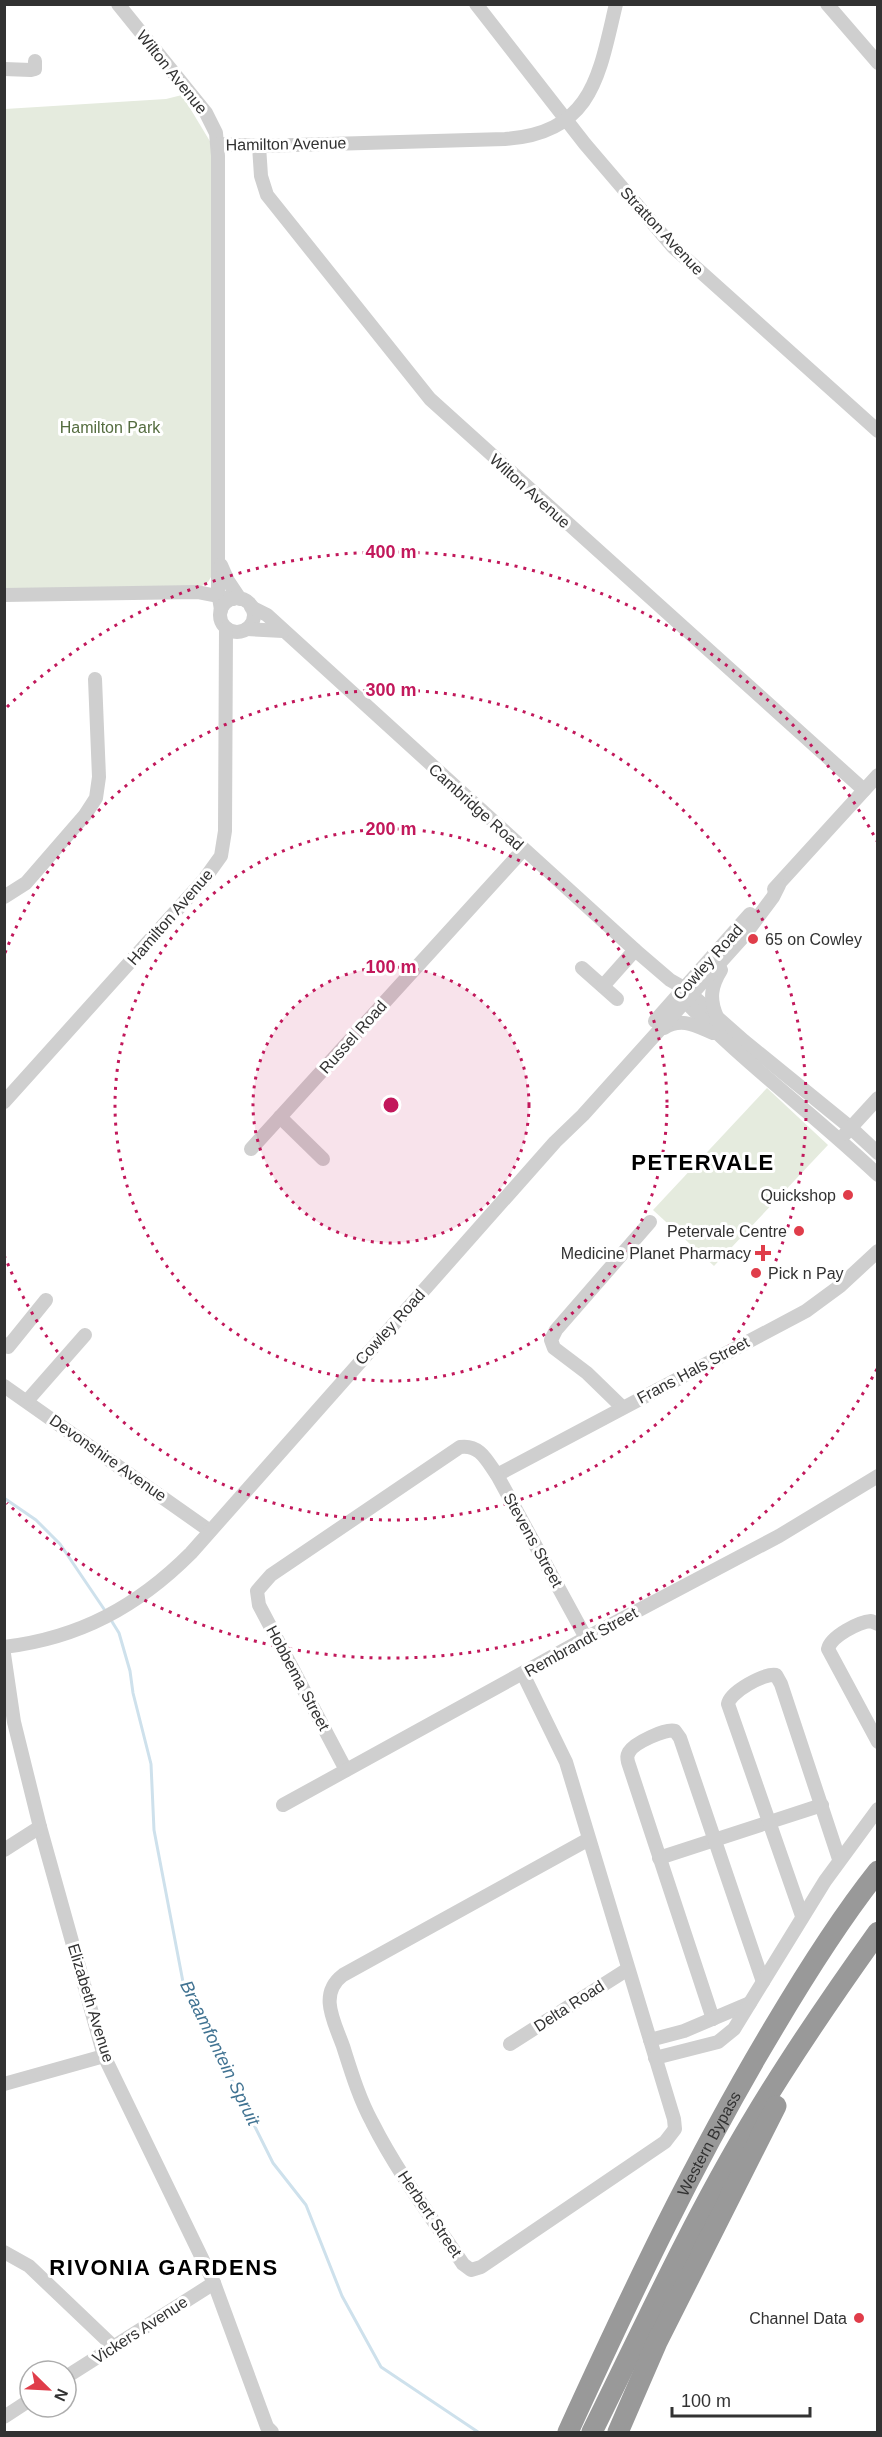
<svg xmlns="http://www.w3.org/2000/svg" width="882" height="2437" viewBox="0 0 882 2437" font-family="Helvetica,sans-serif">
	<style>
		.green { fill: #e5ebde }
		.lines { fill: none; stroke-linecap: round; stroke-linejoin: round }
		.stream { stroke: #cee1ec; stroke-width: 3 }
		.minor { stroke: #cfcfcf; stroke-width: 14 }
		.highway { stroke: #999; stroke-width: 21 }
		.ring { fill: none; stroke: #c2185b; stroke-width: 3; stroke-dasharray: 3 6 }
		.poi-dot { fill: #e03d4a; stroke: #fff; stroke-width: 2 }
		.labels { text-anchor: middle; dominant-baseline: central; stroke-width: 6; stroke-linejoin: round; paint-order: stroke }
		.street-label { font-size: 16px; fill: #323232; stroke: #fff }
		.park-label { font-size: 16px; fill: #556d40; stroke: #fff }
		.poi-label { font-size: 16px; fill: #323232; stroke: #fff; text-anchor: end }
		.water-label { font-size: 18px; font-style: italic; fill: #417392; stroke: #fff }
		.district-label { font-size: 22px; font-weight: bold; letter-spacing: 1.5px; fill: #000; stroke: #fff }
		.centre { fill: #c2185b; stroke: #fff; stroke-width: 3 }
		.ring-label { font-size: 18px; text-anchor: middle; font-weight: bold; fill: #c2185b; stroke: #fff; stroke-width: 6; stroke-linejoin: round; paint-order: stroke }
	</style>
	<rect width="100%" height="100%" fill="#fff"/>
	<!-- green -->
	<g class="green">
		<polygon points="182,95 211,143 217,567 208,582 202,586 5,594 5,109 166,99"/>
		<polygon points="767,1088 828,1145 714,1266 653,1210"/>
	</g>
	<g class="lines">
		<!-- stream -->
		<g class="stream">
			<polyline points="4,1498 36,1520 60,1544 106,1612"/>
			<polyline points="111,1620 119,1633 130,1671 133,1693 151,1764 154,1830 183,1982 273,2163 306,2205 342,2296 381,2367 478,2432"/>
		</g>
		<!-- minor -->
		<g class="minor">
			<polyline points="118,4 206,113 216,133 218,156 218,591 221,610"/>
			<polyline points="476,4 585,144 673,247 878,431"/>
			<polyline points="827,4 878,63"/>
			<polyline points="4,69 31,70 35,69 35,61"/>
			<path d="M 218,144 L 259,146 L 505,139 C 593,133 599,75 616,4"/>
			<polyline points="259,146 261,176 267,195 430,399 864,790"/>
			<polyline points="221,565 228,581 240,599"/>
			<polyline points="4,595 197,592 233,599"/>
			<circle cx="237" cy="615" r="17"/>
			<polyline points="251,607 267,615 635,950 670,980 684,988 744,1041 851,1128 878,1153"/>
			<polyline points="247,629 283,631"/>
			<polyline points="774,889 878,775"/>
			<polyline points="4,897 26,883 85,815 96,798 99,777 95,679"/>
			<polyline points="582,968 617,999"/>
			<polyline points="603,986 635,950"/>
			<path d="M 681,997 C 740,1060 814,1114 878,1175"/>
			<path d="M 717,1017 C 709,999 711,986 721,970"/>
			<polyline points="655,1021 750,914"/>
			<path d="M 664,1028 C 682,1017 696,1026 713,1033"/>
			<polyline points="4,1102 203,881 221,856 225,831 226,628"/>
			<polyline points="280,1117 323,1159"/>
			<polyline points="845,1134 878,1098"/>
			<polyline points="251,1149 523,850"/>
			<polyline points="4,1344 8,1347 46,1300"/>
			<polyline points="4,1386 210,1531"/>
			<polyline points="27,1401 85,1335"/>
			<polyline points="622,1407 587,1373 554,1348 551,1340 556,1330 650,1222"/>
			<polyline points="497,1475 806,1311 840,1286 878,1251"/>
			<path d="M 878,1624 L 871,1621 C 859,1622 831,1636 828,1649 L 878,1742"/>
			<path d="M 4,1647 C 80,1638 138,1606 191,1553 L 555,1142 L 583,1115 L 744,936 L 773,897 L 779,885"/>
			<polyline points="4,1654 14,1722 40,1827 104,2056 214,2283 267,2427 272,2432"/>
			<path d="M 523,1674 L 566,1762 L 674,2119 L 675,2129 L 665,2142 L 481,2267 L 471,2270 L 463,2264 C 432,2218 397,2172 372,2122 C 359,2098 351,2071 343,2046 C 334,2021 318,1994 343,1975 L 589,1839"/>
			<path d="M 346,1770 L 259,1605 L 257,1591 L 271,1575 L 460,1447 C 480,1444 487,1461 497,1475 L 586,1638"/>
			<polyline points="283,1805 586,1638 779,1536 878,1476"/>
			<polyline points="4,1850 40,1827"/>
			<polyline points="659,1858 822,1805"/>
			<path d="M 802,1916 L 728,1704 C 730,1692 764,1673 776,1675 L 781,1684 L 839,1859"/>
			<path d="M 713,2019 L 628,1762 C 627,1757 627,1756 629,1752 C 634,1743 666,1728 675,1731 L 680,1738 L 763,1982"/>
			<polyline points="650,2040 684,2031 750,2003"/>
			<polyline points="510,2044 628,1969"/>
			<polyline points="655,2058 718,2042 734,2029 825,1881 878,1809"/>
			<polyline points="4,2084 104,2056"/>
			<polyline points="4,2252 29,2266 114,2347"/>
			<polyline points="66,2377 214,2283"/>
			<polyline points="4,2417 30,2400"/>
		</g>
		<!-- highway -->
		<g class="highway">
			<path id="s1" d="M 568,2432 C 631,2294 696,2157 774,2027 C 806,1973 839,1920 878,1871"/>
			<path d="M 592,2432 C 643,2329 691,2224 750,2125 C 789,2059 833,1995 878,1932"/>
			<polyline points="618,2432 657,2342 776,2106"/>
		</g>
	</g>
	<!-- distance rings -->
	<circle cx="391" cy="1105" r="138" fill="#c2185b" fill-opacity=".12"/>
	<g class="ring">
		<circle cx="391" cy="1105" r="138"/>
		<circle cx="391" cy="1105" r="276"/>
		<path d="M5 953A415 415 0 1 1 5 1257"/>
		<path d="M877 1369A553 553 0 0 1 7 1503M7 707A553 553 0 0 1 877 841"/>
	</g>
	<!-- markers -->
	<g class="poi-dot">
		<circle cx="753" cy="939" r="6"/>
		<circle cx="848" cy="1195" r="6"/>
		<circle cx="799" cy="1231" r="6"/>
		<path d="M760 1244h6v6h6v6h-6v6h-6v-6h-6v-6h6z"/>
		<circle cx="756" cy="1273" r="6"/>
		<circle cx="859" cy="2318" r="6"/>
	</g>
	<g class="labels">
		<!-- street labels -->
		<g class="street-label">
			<text transform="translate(172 72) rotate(51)">Wilton Avenue</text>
			<text transform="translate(286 144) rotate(-1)">Hamilton Avenue</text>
			<text transform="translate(662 231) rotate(47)">Stratton Avenue</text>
			<text transform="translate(530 491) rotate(42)">Wilton Avenue</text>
			<text transform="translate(476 807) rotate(42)">Cambridge Road</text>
			<text transform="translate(170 917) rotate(-49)">Hamilton Avenue</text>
			<text transform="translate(708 962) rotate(-48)">Cowley Road</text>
			<text transform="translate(353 1037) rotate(-48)">Russel Road</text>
			<text transform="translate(390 1327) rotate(-48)">Cowley Road</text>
			<text transform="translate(693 1370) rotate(-28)">Frans Hals Street</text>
			<text transform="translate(108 1458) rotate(35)">Devonshire Avenue</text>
			<text transform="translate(533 1540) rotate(61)">Stevens Street</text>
			<text transform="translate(581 1642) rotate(-29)">Rembrandt Street</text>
			<text transform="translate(298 1678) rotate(62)">Hobbema Street</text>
			<text transform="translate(91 2003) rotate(73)">Elizabeth Avenue</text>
			<text transform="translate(569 2006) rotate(-33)">Delta Road</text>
			<text stroke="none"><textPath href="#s1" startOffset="321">Western Bypass</textPath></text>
			<text transform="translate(430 2214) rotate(56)">Herbert Street</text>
			<text transform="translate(140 2330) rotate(-33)">Vickers Avenue</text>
		</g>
		<!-- park labels -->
		<g class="park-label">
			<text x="110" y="427">Hamilton Park</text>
		</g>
		<!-- poi labels -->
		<g class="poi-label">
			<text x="765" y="939" text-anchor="start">65 on Cowley</text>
			<text x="836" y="1195">Quickshop</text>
			<text x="787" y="1231">Petervale Centre</text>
			<text x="751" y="1253">Medicine Planet Pharmacy</text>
			<text x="768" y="1273" text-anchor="start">Pick n Pay</text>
			<text x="847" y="2318">Channel Data</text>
		</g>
		<!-- water labels -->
		<g class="water-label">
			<text transform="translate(220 2053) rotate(64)">Braamfontein Spruit</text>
		</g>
		<!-- district labels -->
		<g class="district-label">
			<text x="703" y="1162">PETERVALE</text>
			<text x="164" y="2267">RIVONIA GARDENS</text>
		</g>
	</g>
	<circle cx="391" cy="1105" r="9" class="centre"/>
	<g class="ring-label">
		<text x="391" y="558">400 m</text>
		<text x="391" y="696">300 m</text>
		<text x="391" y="835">200 m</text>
		<text x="391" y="973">100 m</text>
	</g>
	<!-- border -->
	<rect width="882" height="2437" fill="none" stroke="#323232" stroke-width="12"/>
	<!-- north arrow -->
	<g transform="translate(48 2389) rotate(114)"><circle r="28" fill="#ffffff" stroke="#adadad" stroke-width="1.5"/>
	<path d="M0-4.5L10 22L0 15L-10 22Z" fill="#e03d4a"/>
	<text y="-9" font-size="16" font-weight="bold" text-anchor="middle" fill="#323232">N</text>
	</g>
	<!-- scale -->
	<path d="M672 2407v9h138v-9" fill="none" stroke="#323232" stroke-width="3"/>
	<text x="681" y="2407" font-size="18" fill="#323232" stroke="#ffffff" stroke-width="4.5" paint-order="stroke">100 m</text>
</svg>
